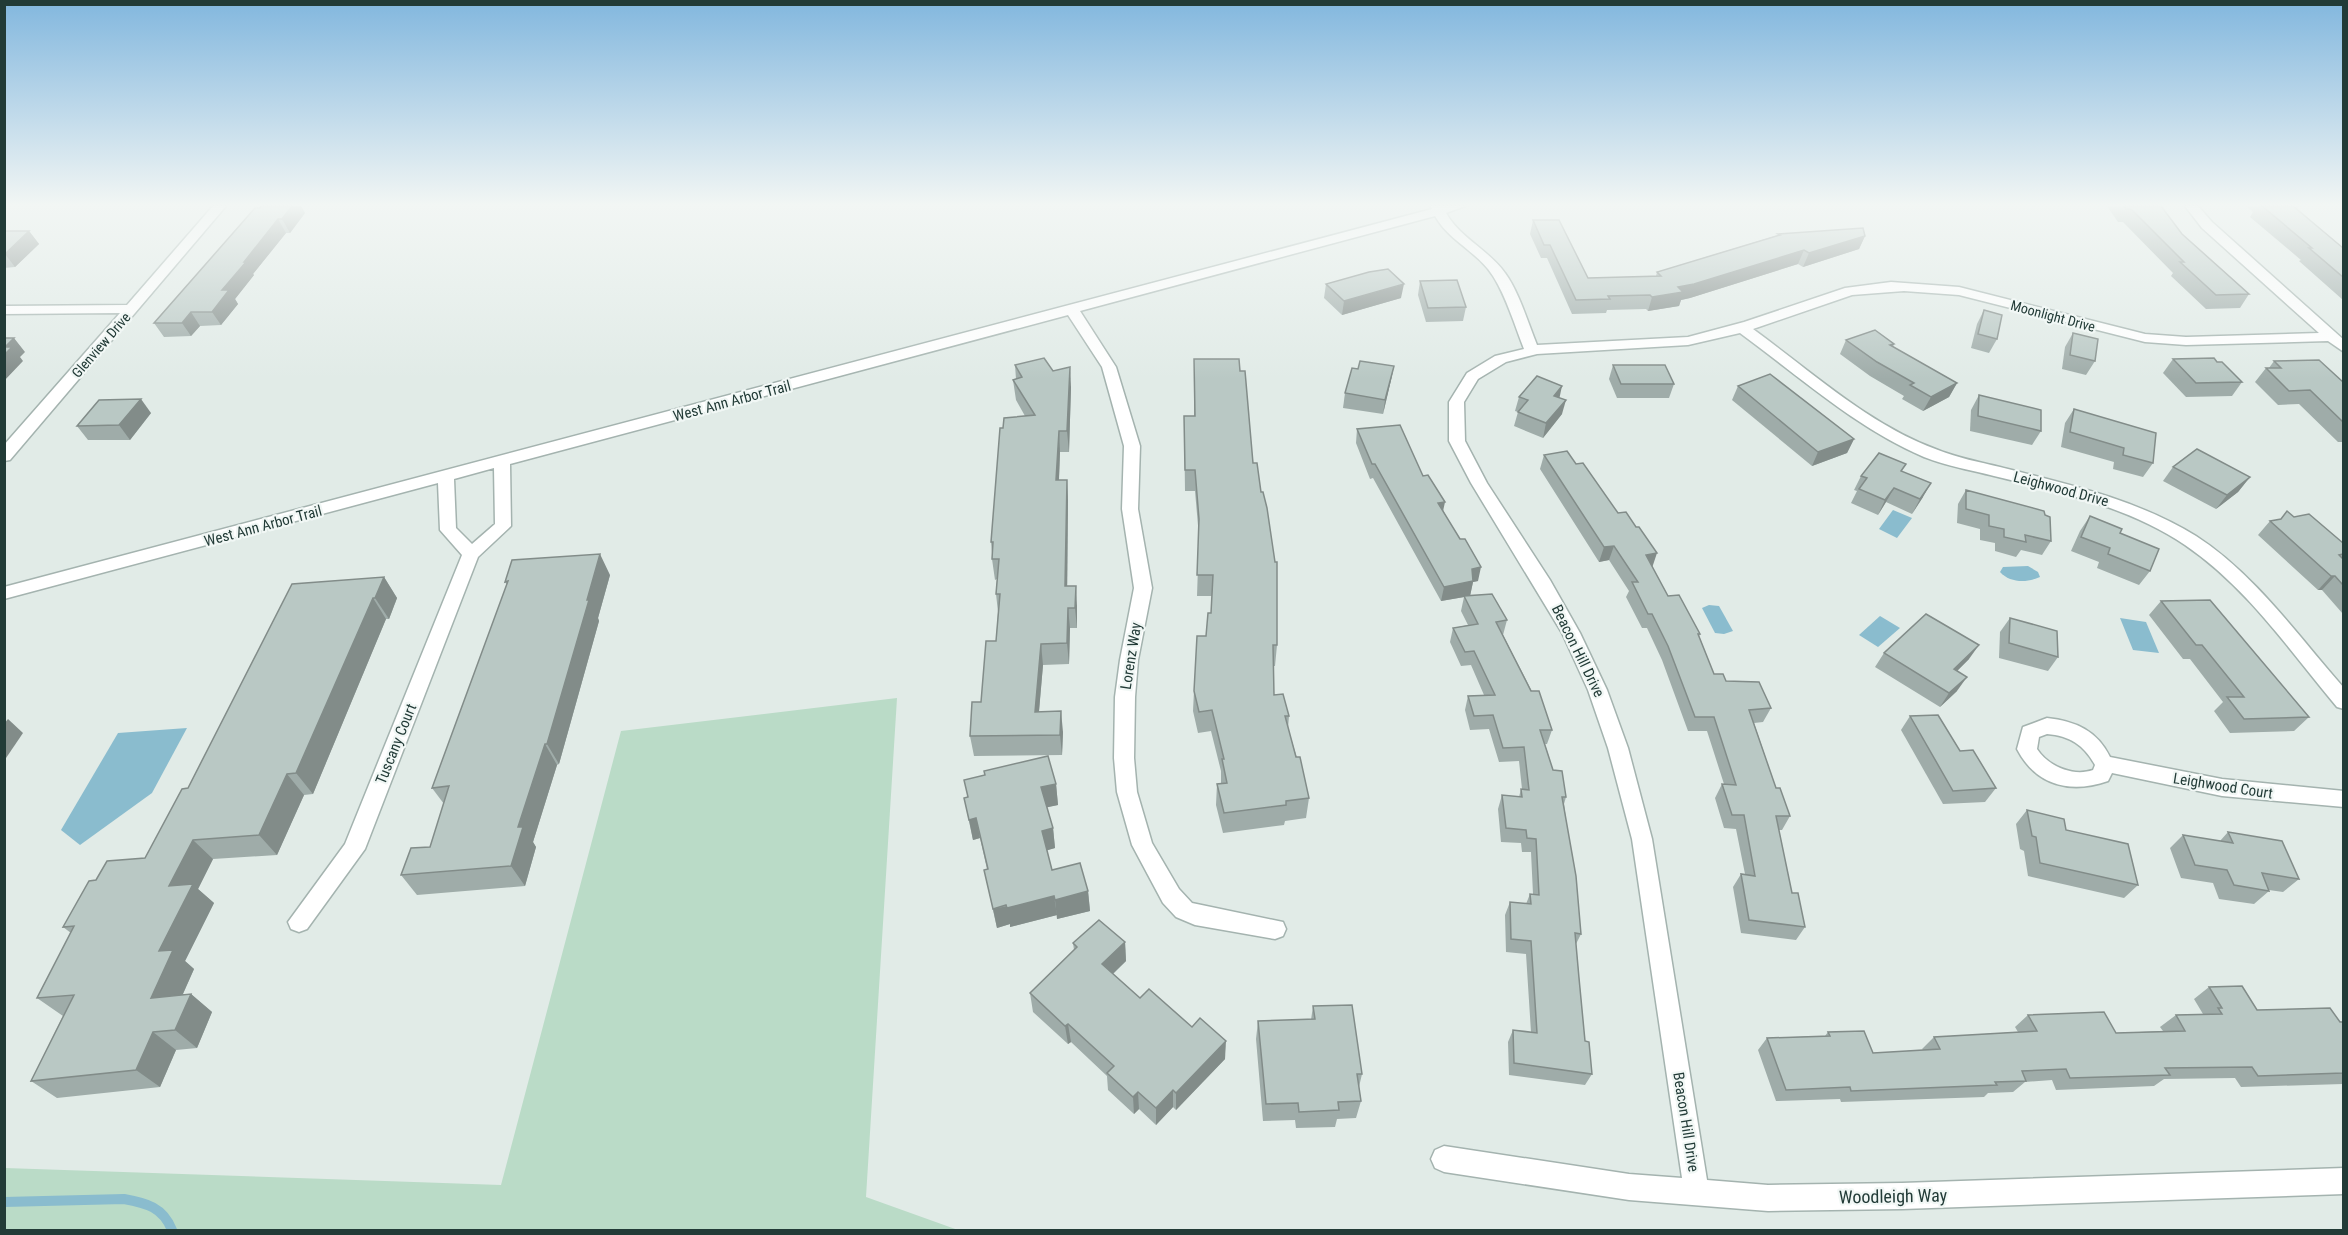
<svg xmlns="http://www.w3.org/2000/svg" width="2348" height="1235" viewBox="0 0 2348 1235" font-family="'Roboto Condensed',sans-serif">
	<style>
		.green { fill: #badbc7 }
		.water { fill: #8abcce }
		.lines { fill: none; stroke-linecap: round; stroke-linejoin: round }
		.stream { stroke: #8abcce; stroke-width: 10 }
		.minor-casing { stroke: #a4b3af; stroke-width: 3 }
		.minor { fill: #fff; fill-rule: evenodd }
		.wall { fill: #9faca9 }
		.shaded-wall { fill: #828c89 }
		.building { fill: #b9c8c4; stroke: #828c89; stroke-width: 1.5 }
		.labels { text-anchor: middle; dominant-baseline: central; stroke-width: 4.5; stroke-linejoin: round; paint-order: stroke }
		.far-street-label { font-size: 14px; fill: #223b37; stroke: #f1f7f5 }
		.street-label { font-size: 15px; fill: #223b37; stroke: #f1f7f5 }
		.near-street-label { font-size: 18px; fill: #223b37; stroke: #f1f7f5 }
	</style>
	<rect width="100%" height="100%" fill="#e1ebe7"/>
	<!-- green -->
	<polygon class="green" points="897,698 866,1197 958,1230 5,1230 5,1168 501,1185 621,731"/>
	<!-- water -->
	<g class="water">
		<polygon points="1893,510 1912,518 1897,538 1879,529"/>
		<path d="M 2028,566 L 2038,572 L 2040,577 C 2027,583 2010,583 2000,572 L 2003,567 Z"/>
		<polygon points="1709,605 1719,606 1733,631 1724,634 1715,633 1702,608"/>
		<polygon points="1880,616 1900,628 1878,647 1859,635"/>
		<polygon points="2120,618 2146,622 2159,653 2133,650"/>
		<polygon points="187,728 152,793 80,845 61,830 118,733"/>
	</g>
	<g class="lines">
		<!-- stream -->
		<path class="stream" d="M 4,1202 L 124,1199 C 146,1203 163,1207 172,1230"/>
		<defs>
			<g id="minor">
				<polygon points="213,206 226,206 10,460 4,461 4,445 120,313 4,314 4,306 127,305"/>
				<path d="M 1430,206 L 1465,206 L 1446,213 C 1460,238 1489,250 1505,273 C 1519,292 1528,323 1537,345 L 1688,337 L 1744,322 L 1845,288 L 1891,282 L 1959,287 L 2145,334 L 2186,337 L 2319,333 L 2202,228 L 2185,206 L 2198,206 L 2212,222 L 2344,340 L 2344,352 L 2328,341 L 2186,345 L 2145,342 L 1959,295 L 1904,291 L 1852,295 L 1753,329 C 1812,372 1869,425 1938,450 C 1958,458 1979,462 2000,467 C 2067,484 2136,499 2196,536 C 2255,574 2298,636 2344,688 L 2344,709 L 2337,707 C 2290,651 2247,587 2185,545 C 2129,507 2060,492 1994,476 C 1971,470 1947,466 1924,457 C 1856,428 1799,376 1740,333 L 1688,345 L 1537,354 L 1506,362 L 1478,379 L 1464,402 L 1465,441 L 1487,483 L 1550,580 L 1580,633 L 1607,690 L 1628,748 L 1652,839 L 1707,1180 L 1768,1185 L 1902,1183 L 2344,1168 L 2344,1194 L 1902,1209 L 1768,1211 L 1629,1200 L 1444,1172 L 1435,1168 L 1431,1159 L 1435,1150 L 1444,1146 L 1629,1174 L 1682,1178 L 1632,839 L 1608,748 L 1588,690 L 1562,633 L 1471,483 L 1449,441 L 1449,402 L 1467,373 L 1495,356 L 1524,349 C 1515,326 1506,296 1493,276 C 1478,252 1449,241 1435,216 L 1080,311 L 1116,367 L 1140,446 L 1138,509 L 1152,588 L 1138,660 L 1135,697 L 1134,758 L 1137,792 L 1152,843 L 1179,889 L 1192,903 L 1283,922 L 1286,929 L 1283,936 L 1275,939 L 1195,925 L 1176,917 L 1163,903 L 1132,845 L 1117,792 L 1114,758 L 1115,697 L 1120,660 L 1134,588 L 1122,509 L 1124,446 L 1102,367 L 1068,315 L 510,464 L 511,526 L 478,557 L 365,849 L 307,929 L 299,932 L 291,929 L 288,922 L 345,844 L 462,555 L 440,530 L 438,483 L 4,599 L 4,587 L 1432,209 ZM 494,468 L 495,524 L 472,544 L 456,528 L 454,479 Z"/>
				<path d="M 2047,718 C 2076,721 2097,731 2110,757 L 2222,779 L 2344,791 L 2344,807 L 2222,796 L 2112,773 L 2108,781 C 2071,794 2036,786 2017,749 L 2023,727 ZM 2047,734 C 2070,736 2084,745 2095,765 L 2093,770 C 2073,777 2048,766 2037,749 L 2039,737 Z"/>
			</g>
		</defs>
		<!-- minor casing -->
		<use href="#minor" class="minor-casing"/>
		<!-- minor -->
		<use href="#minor" class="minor"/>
	</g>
	<!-- wall -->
	<g class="wall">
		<polygon points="261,206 301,206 305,213 290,233 286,233 253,274 254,275 235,299 238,304 221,325 200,326 191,336 164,337 154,323"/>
		<polygon points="2107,206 2161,206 2182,234 2249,294 2240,308 2206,309 2171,276 2173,273 2123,222 2118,222"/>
		<polygon points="2247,206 2299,206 2297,209 2343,248 2343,300 2299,261 2301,260 2250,217 2253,212"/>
		<polygon points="1533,220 1588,278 1656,276 1657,272 1778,235 1778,234 1865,236 1859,249 1803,267 1798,264 1690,298 1681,300 1679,306 1648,311 1646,309 1607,310 1606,313 1572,314 1547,258 1541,258 1530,234"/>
		<polygon points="4,231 29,231 39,244 15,267 4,268"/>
		<polygon points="1420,281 1466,307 1463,321 1426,322 1418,295"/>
		<polygon points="1326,284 1401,298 1342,315 1324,298"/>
		<polygon points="1984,310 1997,339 1989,353 1971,348 1977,324"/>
		<polygon points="2073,333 2095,361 2086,375 2062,369 2065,347"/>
		<polygon points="1846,340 1894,344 1893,347 1957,383 1949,397 1923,411 1902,399 1904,396 1870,376 1840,354"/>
		<polygon points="1194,359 1240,371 1277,645 1275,666 1273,666 1274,695 1289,716 1288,728 1309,798 1306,818 1285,821 1284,825 1223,833 1216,805 1217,784 1221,784 1221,771 1211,731 1198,733 1193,711 1194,691 1211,613 1212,596 1197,596 1199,537 1195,491 1185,491 1184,416 1194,416"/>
		<polygon points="2173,359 2242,382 2232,396 2186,397 2163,373"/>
		<polygon points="2274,361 2343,382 2343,442 2338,442 2299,404 2278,405 2255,382 2266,368 2269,368"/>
		<polygon points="1015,365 1053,371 1071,387 1069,452 1060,452 1059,480 1067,480 1068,500 1067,586 1077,606 1077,628 1070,628 1069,664 1043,665 1039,712 1063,732 1062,755 974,756 970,736 981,702 996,641 998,612 996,594 997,579 995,580 992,559 992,553 991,542 1003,428 1025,416 1016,400 1013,380 1016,379"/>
		<polygon points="1613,365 1674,384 1669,398 1617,398 1609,379"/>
		<polygon points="1394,366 1391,380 1383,414 1343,408 1345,393 1358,369"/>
		<polygon points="1738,386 1854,439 1847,453 1812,466 1732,400"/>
		<polygon points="1979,395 2041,431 2032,445 1970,431 1971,410"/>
		<polygon points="1519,397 1559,398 1562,414 1543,438 1514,426 1518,412 1515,411"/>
		<polygon points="2074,409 2153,463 2143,477 2113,469 2114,462 2061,447 2065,423"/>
		<polygon points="151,413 130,440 88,440 77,426"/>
		<polygon points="1357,429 1423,476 1443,510 1478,581 1473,582 1470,596 1466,596 1507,620 1503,635 1552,730 1547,744 1545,744 1553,770 1566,797 1564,804 1581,934 1576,944 1585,1041 1592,1074 1585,1085 1509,1075 1508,1042 1513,1030 1531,1032 1526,954 1506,952 1505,915 1510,902 1526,904 1530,894 1533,894 1531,852 1522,852 1521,843 1501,842 1498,809 1502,795 1519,797 1521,789 1522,789 1519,761 1499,762 1489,729 1470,730 1465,710 1468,696 1484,695 1471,665 1461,666 1450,642 1453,628 1468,625 1461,611 1464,597 1441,601 1373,478 1370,479 1356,443"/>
		<polygon points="1544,455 1576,464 1652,567 1668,596 1700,634 1699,636 1714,674 1771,708 1763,722 1754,723 1776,788 1790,816 1782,830 1779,830 1792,893 1805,927 1796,940 1741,933 1733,887 1741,874 1745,874 1736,829 1724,828 1715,798 1722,784 1724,784 1707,731 1688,731 1662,660 1647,628 1642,628 1626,597 1629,591 1609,560 1599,562 1540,469"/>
		<polygon points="2173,467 2250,477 2238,492 2216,509 2163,481"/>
		<polygon points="1902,471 1923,497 1912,514 1886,502 1878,515 1851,503 1857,491 1854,490 1861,476"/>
		<polygon points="1966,490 2045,515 2051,541 2042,555 2021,550 2016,557 1995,551 1995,543 1980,540 1980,529 1957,523 1958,504"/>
		<polygon points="2090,516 2120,533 2150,571 2139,585 2097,568 2099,562 2071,551 2080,531"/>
		<polygon points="2294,517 2343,543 2343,614 2322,590 2318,590 2258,535 2270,521"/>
		<polygon points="610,575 598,618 599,621 559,764 557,765 533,842 536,847 525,886 417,895 401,875 430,847 444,804 432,788 507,585 505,582"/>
		<polygon points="384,577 397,598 389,619 386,619 313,794 304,795 277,855 213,859 198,889 214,903 185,961 194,969 183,994 191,994 212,1012 197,1048 176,1050 160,1087 57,1098 31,1081 63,1016 37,998 71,933 63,927 96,880 145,858 188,788"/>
		<polygon points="2161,601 2309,717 2294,731 2230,733 2214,711 2223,702 2190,659 2183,659 2149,615"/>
		<polygon points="2010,618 2058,657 2048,671 1999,658 2000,632"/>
		<polygon points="1884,653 1969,659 1957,671 1957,691 1940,707 1875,667"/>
		<polygon points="1910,716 1960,751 1996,788 1985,802 1943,804 1901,730"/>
		<polygon points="1056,784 1058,805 1047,807 1053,828 1055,848 1047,850 1052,870 1088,891 1090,911 1057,919 1057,915 1010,927 1010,924 997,928 984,870 987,869 980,838 973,840 964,798"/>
		<polygon points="2027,810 2066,830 2138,885 2124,898 2028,876 2024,851 2020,849 2016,824"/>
		<polygon points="2228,832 2299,879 2283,892 2269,890 2269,891 2254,904 2219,899 2213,883 2181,878 2170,848 2183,835 2220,841"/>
		<polygon points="1125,942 1126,961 1113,974 1140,998 1225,1059 1176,1110 1173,1107 1156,1125 1139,1109 1134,1114 1108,1090 1107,1076 1071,1042 1068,1044 1033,1012 1030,993 1074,950 1073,943"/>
		<polygon points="2209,987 2257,1010 2343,1022 2343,1084 2241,1087 2235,1078 2164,1079 2154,1086 2056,1090 2052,1080 2025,1082 2013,1092 1988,1093 1984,1097 1841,1102 1840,1099 1776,1101 1758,1050 1767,1038 1825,1036 1828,1032 1873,1053 1923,1050 1922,1049 1934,1037 2018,1032 2015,1027 2028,1015 2116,1033 2163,1031 2160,1027 2176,1015 2203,1014 2194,999"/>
		<polygon points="1313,1006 1362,1074 1359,1087 1361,1101 1356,1118 1337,1119 1335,1127 1296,1128 1295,1120 1263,1121 1256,1039 1258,1021 1311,1020"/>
	</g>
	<!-- shaded-wall -->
	<g class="shaded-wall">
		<polygon points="292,206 301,206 305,213 290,233 282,219"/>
		<polygon points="278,219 286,233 253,274 254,275 235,299 238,304 221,325 212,312 222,290 244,262"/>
		<polygon points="29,231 39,244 15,267 5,254"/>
		<polygon points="1865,236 1859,249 1803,267 1809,253"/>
		<polygon points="1804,250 1798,264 1690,298 1681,300 1679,306 1648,311 1652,297 1678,287"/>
		<polygon points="1404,284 1401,298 1342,315 1344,301"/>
		<polygon points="191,312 200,326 191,336 182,323"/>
		<polygon points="14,338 25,352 20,357 23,361 4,381 5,347"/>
		<polygon points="1394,366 1391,380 1383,414 1385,400"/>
		<polygon points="1070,367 1071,387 1069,452 1067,431"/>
		<polygon points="1957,383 1949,397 1923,411 1931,397"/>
		<polygon points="1562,386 1559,400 1554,396"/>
		<polygon points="141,399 151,413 130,440 119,425"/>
		<polygon points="1566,400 1562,414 1543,438 1546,423"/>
		<polygon points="1059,431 1060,452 1058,501 1056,480"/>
		<polygon points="1854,439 1847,453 1812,466 1818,452"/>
		<polygon points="2250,477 2238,492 2216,509 2227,495"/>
		<polygon points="1067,480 1068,500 1067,607 1065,586"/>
		<polygon points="1931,483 1923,497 1912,514 1920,499"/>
		<polygon points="1894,488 1886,502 1878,515 1885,500"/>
		<polygon points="1445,502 1442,516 1438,503"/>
		<polygon points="1614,546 1609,560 1599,562 1604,547"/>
		<polygon points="1657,553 1652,568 1646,555"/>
		<polygon points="600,554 610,575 598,618 599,621 559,764 547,744"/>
		<polygon points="1481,567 1478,581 1473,582 1470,596 1441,601 1444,587 1472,569"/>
		<polygon points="2331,576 2335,576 2322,590 2318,590"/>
		<polygon points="384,577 397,598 389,619 375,598"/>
		<polygon points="1076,586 1077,606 1077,628 1075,608"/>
		<polygon points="373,598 386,619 313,794 296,773"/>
		<polygon points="1068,608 1070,628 1069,664 1067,643"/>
		<polygon points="1041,644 1043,665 1037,733 1035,712"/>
		<polygon points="1979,645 1969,659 1945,683 1954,669"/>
		<polygon points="1967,677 1957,691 1940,707 1949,693"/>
		<polygon points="1061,711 1063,732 1062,755 1060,735"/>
		<polygon points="8,719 23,733 4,761 4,724"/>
		<polygon points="545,744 557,765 533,842 536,847 525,886 511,866 518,827"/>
		<polygon points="287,774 304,795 277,855 259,835"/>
		<polygon points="1056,784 1058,805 1044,808 1041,787"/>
		<polygon points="976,818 980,838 973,840 969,820"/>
		<polygon points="1053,828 1055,848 1045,851 1042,831"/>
		<polygon points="193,840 213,859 198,889 214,903 185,961 194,969 173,1016 151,998 159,951 169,886"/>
		<polygon points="1088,891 1090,911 1057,919 1055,900"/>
		<polygon points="1054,896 1057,915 1010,927 1010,924 997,928 993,909"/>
		<polygon points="1125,942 1126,961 1103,983 1102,964"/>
		<polygon points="191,994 212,1012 197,1048 175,1030"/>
		<polygon points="1068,1024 1071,1042 1068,1044 1065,1026"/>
		<polygon points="153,1032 176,1050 160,1087 136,1070"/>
		<polygon points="1226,1041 1225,1059 1176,1110 1176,1093"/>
		<polygon points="1173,1090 1173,1107 1156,1125 1156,1108"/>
		<polygon points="1138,1092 1139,1109 1134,1114 1133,1097"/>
	</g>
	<!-- building -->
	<g class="building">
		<polygon points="261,206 292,206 282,219 278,219 244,262 246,262 222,290 229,290 212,312 191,312 182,323 154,323 255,208 260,208"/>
		<polygon points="2124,206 2161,206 2182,234 2249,294 2216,295 2180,262 2184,262 2131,209 2126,209"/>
		<polygon points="2262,206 2293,206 2343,248 2343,277 2309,248 2312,248"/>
		<polygon points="1533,220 1559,220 1588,278 1661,276 1657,272 1780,235 1778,234 1863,228 1865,236 1809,253 1804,250 1694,284 1678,287 1683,292 1652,297 1650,295 1608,296 1610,299 1576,300 1550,245 1544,245"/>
		<polygon points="4,231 29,231 5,254"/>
		<polygon points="1388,269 1404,284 1344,301 1326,284 1369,272"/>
		<polygon points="1457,280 1466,307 1428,308 1420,281"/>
		<polygon points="1984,310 2002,315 1997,339 1978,334"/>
		<polygon points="1875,330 1894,344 1890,345 1957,383 1931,397 1910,385 1914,383 1877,362 1846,340"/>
		<polygon points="2073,333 2098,339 2095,361 2070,355"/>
		<polygon points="4,338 14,338 5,347 12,347 4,355"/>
		<polygon points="1044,358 1053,371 1070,367 1067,431 1059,431 1056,480 1067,480 1065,586 1076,586 1075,608 1068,608 1067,643 1041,644 1035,712 1061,711 1060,735 970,736 972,702 981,702 986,641 996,641 1000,594 996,594 999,559 992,559 993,542 991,542 1000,428 1003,428 1004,418 1035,415 1013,380 1022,377 1015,365"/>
		<polygon points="2214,358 2217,362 2222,362 2242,382 2196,383 2173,359"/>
		<polygon points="1194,359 1239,359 1240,371 1245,371 1253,463 1257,463 1261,492 1263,492 1267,508 1275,562 1277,562 1277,645 1273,645 1274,695 1283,694 1289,716 1285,716 1296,757 1300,757 1309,798 1286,801 1286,805 1224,813 1217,784 1227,783 1222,759 1224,759 1212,710 1199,712 1194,691 1197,636 1206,636 1208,613 1211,613 1213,575 1197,575 1199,519 1195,470 1185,470 1184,416 1195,416"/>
		<polygon points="2319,360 2343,382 2343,422 2310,390 2289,391 2266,368 2281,368 2274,361"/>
		<polygon points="1360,361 1394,366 1385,400 1345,393 1352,368 1358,369"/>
		<polygon points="1613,365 1665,365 1674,384 1621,384"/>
		<polygon points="1770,374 1854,439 1818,452 1738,386"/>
		<polygon points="1537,376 1562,386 1554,396 1566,400 1546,423 1518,412 1528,400 1519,397"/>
		<polygon points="1979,395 2041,410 2041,431 1978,416"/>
		<polygon points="141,399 119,425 77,426 99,400"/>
		<polygon points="2074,409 2156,433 2153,463 2123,455 2124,448 2070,432"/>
		<polygon points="1400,425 1423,476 1428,475 1445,502 1438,503 1460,539 1465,539 1481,567 1472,569 1473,581 1444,587 1375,464 1372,464 1357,429"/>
		<polygon points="2197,449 2250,477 2227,495 2173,467"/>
		<polygon points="1567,451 1576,464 1583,463 1618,513 1626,512 1636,527 1639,527 1657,553 1646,555 1668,596 1679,595 1700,634 1698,634 1714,674 1723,674 1726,681 1759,682 1771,708 1749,710 1776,788 1780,788 1790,816 1776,816 1792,893 1798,893 1805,927 1749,920 1741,874 1755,876 1744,815 1732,815 1722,784 1736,785 1714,717 1695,717 1668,646 1652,614 1648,614 1632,582 1638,582 1614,546 1604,547 1544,455"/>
		<polygon points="1879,453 1906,464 1901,471 1931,483 1920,499 1894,488 1885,500 1859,489 1867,478 1861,476"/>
		<polygon points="1966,490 2044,511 2045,515 2050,517 2051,541 2025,535 2026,542 2004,537 2004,529 1989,526 1989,515 1966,509"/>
		<polygon points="2287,511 2294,517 2309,514 2343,543 2343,554 2339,555 2343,559 2343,585 2335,576 2331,576 2270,521 2281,519"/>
		<polygon points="2090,516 2122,529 2120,533 2159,549 2150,571 2108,554 2110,548 2081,537"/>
		<polygon points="600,554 587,600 589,600 547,744 545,744 518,827 523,827 511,866 401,875 411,848 430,847 449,786 432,788 508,581 505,582 512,560"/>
		<polygon points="384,577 375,598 373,598 296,773 287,774 259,835 193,840 169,886 193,884 159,951 173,950 151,998 191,994 175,1030 153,1032 136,1070 31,1081 74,995 37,998 74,926 63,927 89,881 96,880 107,861 145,858 182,789 188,788 292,584"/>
		<polygon points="1492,594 1507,620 1496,622 1531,691 1539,691 1552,730 1540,730 1553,770 1562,771 1566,797 1562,797 1576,876 1581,934 1575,933 1579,978 1585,1041 1589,1042 1592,1074 1514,1063 1513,1030 1537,1033 1531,941 1511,939 1510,902 1531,904 1530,894 1539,895 1536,839 1527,838 1526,830 1506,828 1502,795 1522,797 1521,789 1529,790 1524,747 1503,748 1493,715 1474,716 1468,696 1495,695 1474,651 1465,652 1453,628 1478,624 1464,596"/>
		<polygon points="2210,600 2309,717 2244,719 2227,697 2244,697 2202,645 2196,645 2161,601"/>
		<polygon points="1926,614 1979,645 1954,669 1967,677 1949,693 1884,653"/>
		<polygon points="2010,618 2057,631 2058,657 2009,643"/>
		<polygon points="1938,715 1960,751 1973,750 1996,788 1953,791 1910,716"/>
		<polygon points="1048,756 1056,784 1041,787 1053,828 1042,831 1052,870 1080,863 1088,891 1055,900 1054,896 1007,908 1006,905 993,909 984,870 988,869 976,818 969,820 964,798 968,797 964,780 985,775 984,771"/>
		<polygon points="2027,810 2064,819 2066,830 2128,844 2138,885 2040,863 2036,837 2032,836"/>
		<polygon points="2228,832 2282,841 2299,879 2262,873 2269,891 2234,885 2227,870 2195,865 2183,835 2233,843"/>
		<polygon points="1099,920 1125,942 1102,964 1140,998 1149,989 1192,1027 1200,1018 1226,1041 1176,1093 1173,1090 1156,1108 1138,1092 1133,1097 1107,1073 1114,1066 1068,1024 1065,1026 1030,993 1077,947 1073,943"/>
		<polygon points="2242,986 2257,1010 2330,1008 2340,1022 2343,1022 2343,1073 2258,1076 2252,1067 2165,1068 2170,1075 2070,1078 2066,1069 2022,1071 2026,1081 1995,1082 1997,1085 1851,1091 1850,1087 1786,1090 1767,1038 1830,1036 1828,1032 1864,1031 1873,1053 1940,1049 1934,1037 2037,1031 2028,1015 2104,1012 2116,1033 2185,1031 2176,1015 2222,1014 2218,1008 2222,1008 2209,987"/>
		<polygon points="1352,1005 1362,1074 1357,1074 1361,1101 1338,1102 1339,1110 1299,1112 1298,1103 1266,1104 1258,1021 1315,1019 1313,1006"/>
	</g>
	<!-- sky -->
	<linearGradient id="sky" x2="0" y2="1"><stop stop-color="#82b7de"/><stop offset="0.54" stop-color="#f2f6f4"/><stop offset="1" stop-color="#f2f6f4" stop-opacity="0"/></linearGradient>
	<rect width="2348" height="379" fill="url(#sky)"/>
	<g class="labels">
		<!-- far-street labels -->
		<g class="far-street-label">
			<text transform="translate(2053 316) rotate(15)">Moonlight Drive</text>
			<text transform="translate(101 345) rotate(-49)">Glenview Drive</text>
		</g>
		<!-- street labels -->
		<g class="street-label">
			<text transform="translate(732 401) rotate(-15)">West Ann Arbor Trail</text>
			<text transform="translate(2061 489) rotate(15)">Leighwood Drive</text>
			<text transform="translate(263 526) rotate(-15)">West Ann Arbor Trail</text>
			<text transform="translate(1578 651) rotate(64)">Beacon Hill Drive</text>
			<text transform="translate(1131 656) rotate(-81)">Lorenz Way</text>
			<text transform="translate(396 744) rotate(-68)">Tuscany Court</text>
			<text transform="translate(2223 786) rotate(9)">Leighwood Court</text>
			<text transform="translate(1686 1122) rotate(81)">Beacon Hill Drive</text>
		</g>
		<!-- near-street labels -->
		<g class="near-street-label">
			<text transform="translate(1893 1196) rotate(-1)">Woodleigh Way</text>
		</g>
	</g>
	<!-- border -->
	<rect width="2348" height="1235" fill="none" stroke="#223b37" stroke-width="12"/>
</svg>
